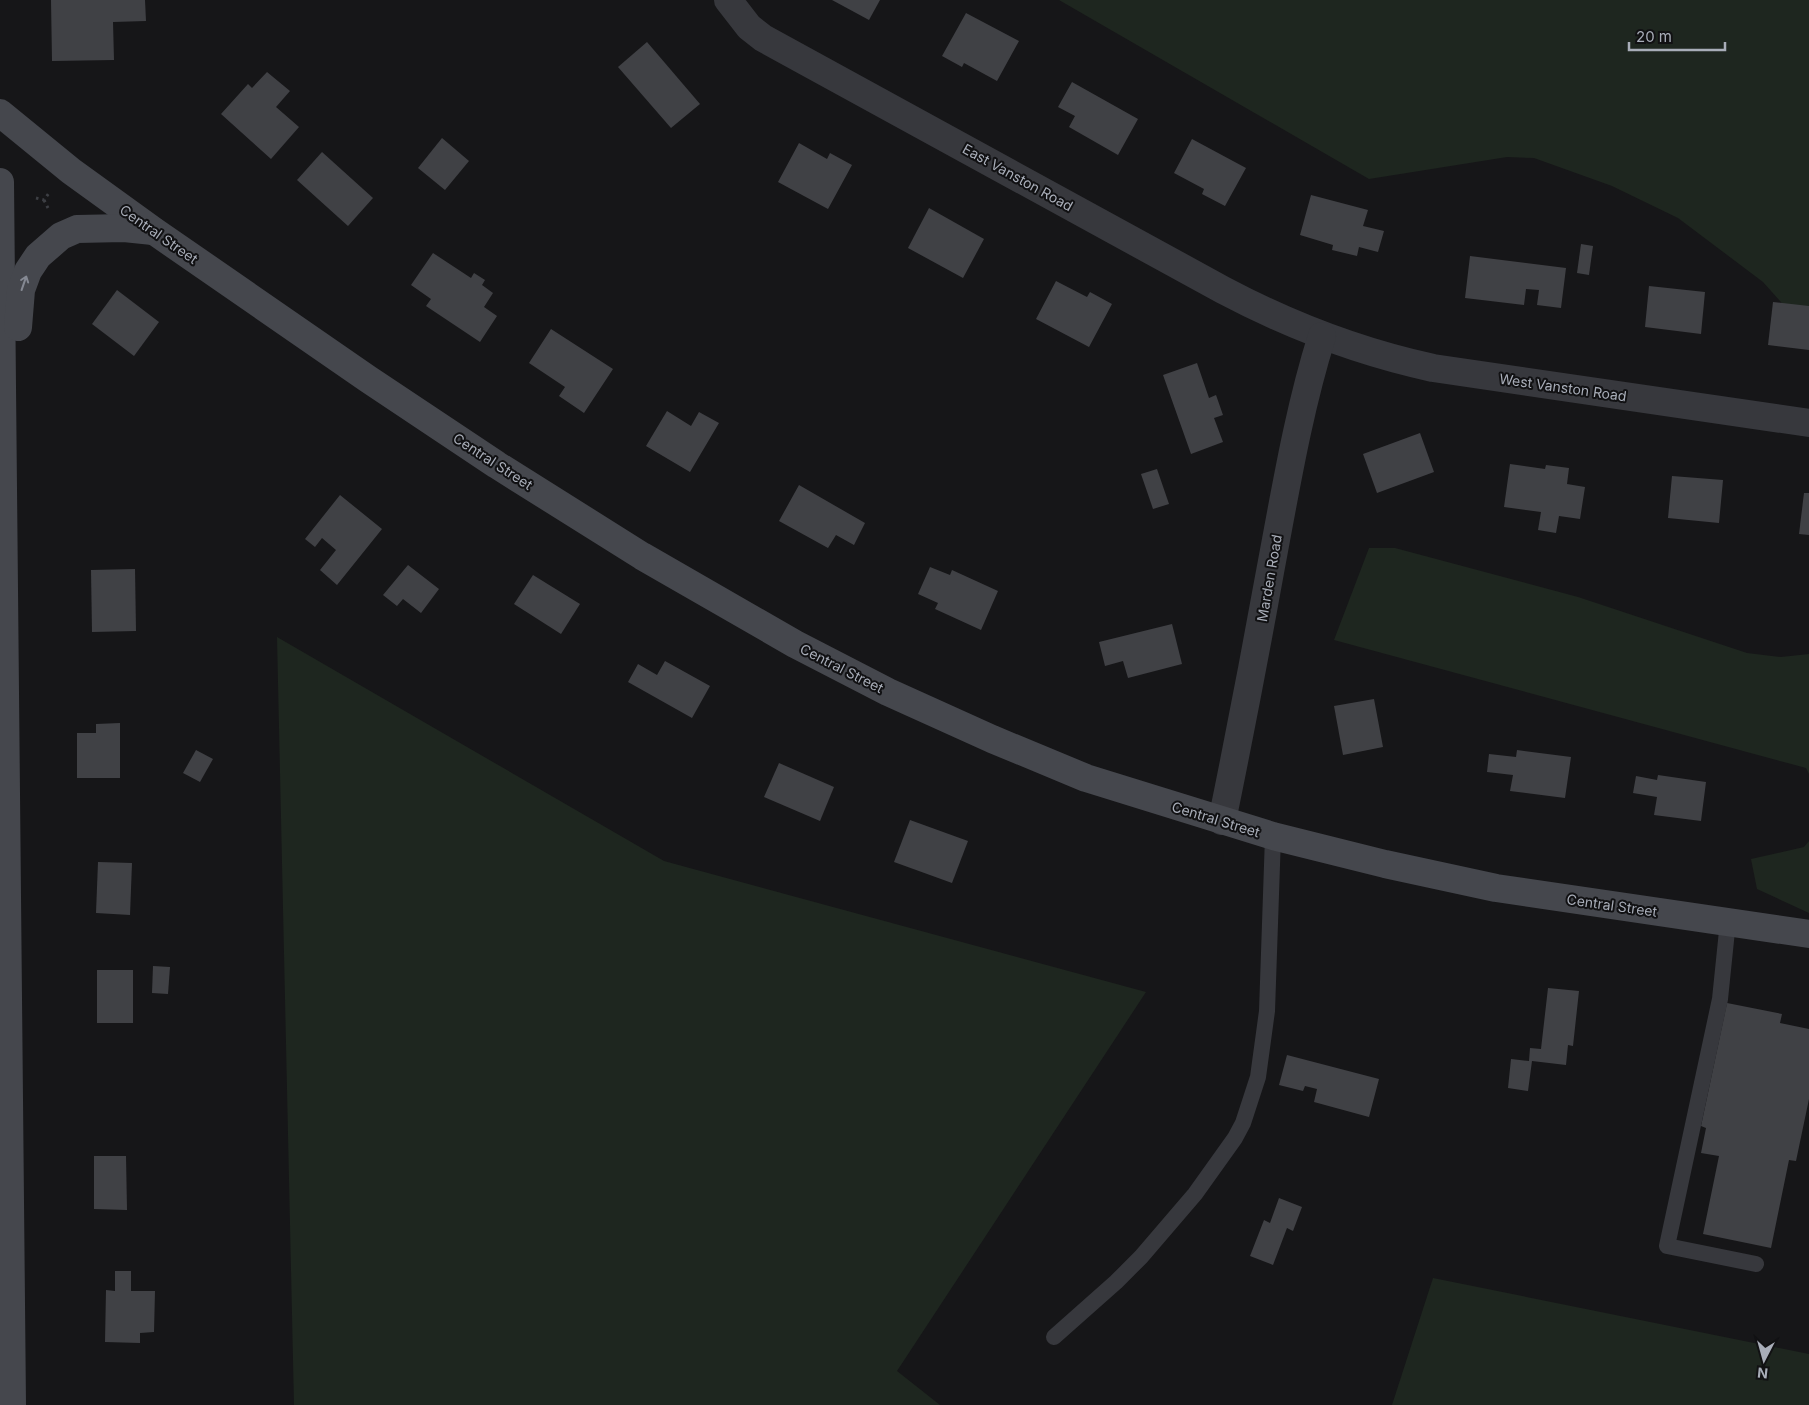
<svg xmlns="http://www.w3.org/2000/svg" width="1809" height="1405" viewBox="0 0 1809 1405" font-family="Inter,sans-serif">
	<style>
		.green { fill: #1e261f }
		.building { fill: #404145 }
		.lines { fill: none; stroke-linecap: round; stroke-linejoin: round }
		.path { stroke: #3d3f44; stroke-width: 3; stroke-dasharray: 2.5 4; stroke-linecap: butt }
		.lane { stroke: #37383d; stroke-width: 16 }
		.street { stroke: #37383d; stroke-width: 28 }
		.secondary { stroke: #45474d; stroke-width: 28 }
		.oneway { stroke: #858993 }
		.labels { text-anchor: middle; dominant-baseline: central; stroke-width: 4; stroke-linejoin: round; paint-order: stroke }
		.street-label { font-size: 14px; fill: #a8adb8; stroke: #111113 }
	</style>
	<rect width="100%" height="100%" fill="#161618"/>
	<!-- green -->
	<g class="green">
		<polygon points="1059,0 1809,0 1809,337 1805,329 1763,282 1678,218 1612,186 1534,158 1507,157 1369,179"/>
		<polygon points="1369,548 1395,548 1578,597 1747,653 1781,657 1809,654 1809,774 1806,768 1334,640"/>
		<polygon points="277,637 664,861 1146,992 897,1371 940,1405 294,1405"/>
		<polygon points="1809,841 1809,913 1757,889 1751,859 1804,847"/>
		<polygon points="1433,1278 1809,1354 1809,1405 1392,1405"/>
	</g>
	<!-- building -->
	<g class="building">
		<polygon points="51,0 145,0 146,21 113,22 114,60 52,61"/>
		<polygon points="832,0 880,0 869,20"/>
		<polygon points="966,13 1019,41 997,81 964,63 962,67 942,56"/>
		<polygon points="647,42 700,104 671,128 618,67"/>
		<polygon points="267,72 290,91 276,107 299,127 271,159 221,114 248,84 252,88"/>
		<polygon points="1072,82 1138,119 1118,155 1069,127 1075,116 1058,107"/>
		<polygon points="442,138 469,161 445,190 418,168"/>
		<polygon points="1192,139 1246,168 1225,206 1202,194 1204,189 1174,173"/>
		<polygon points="799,143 827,159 830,153 852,165 828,209 778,182"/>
		<polygon points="322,152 373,198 348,226 297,180"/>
		<polygon points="1311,195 1368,210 1363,226 1384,231 1378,252 1359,247 1357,256 1332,250 1333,245 1300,235"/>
		<polygon points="929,208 984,239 963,278 908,248"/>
		<polygon points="1581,244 1593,246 1589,275 1577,273"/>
		<polygon points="433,253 471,278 474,273 485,280 482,285 493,293 484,307 497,316 480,342 426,306 431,299 411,285"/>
		<polygon points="1470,256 1566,268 1561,308 1537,305 1539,290 1526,289 1524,305 1465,298"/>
		<polygon points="1056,281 1087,297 1090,292 1112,304 1089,347 1036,319"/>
		<polygon points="1649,286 1705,292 1701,334 1645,327"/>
		<polygon points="117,290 159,322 134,356 92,324"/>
		<polygon points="1773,302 1809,306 1809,350 1768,345"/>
		<polygon points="551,329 613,369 584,413 559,396 565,387 529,363"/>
		<polygon points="1197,363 1209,398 1216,395 1223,415 1214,418 1223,442 1191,454 1163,375"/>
		<polygon points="667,411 691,426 699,412 719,423 690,472 646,446"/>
		<polygon points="1420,433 1434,472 1377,493 1363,454"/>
		<polygon points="1510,464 1545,469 1546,465 1569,468 1567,484 1585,487 1580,519 1559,516 1556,533 1538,530 1541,512 1504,507"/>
		<polygon points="1157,469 1169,504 1153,509 1141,474"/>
		<polygon points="1672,476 1723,480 1719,523 1668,518"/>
		<polygon points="799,485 865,523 854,545 836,535 828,548 779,521"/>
		<polygon points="1804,493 1809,493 1809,535 1799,534"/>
		<polygon points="340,495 382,529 337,585 320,570 336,550 322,538 315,547 305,539"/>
		<polygon points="408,565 439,589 421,613 403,599 397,606 383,595"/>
		<polygon points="930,567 950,575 952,570 998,591 981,630 935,609 938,603 918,594"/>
		<polygon points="135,569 136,631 92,632 91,570"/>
		<polygon points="533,575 580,604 561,634 514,604"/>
		<polygon points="1172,624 1182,664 1128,678 1123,661 1105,666 1099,642"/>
		<polygon points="665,661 710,686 692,718 628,682 638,664 657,675"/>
		<polygon points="1374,699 1383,747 1343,755 1334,706"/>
		<polygon points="120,723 120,778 77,778 77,733 96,733 96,724"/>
		<polygon points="196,750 213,759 200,782 183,773"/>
		<polygon points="1517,750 1571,757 1565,798 1510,791 1513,775 1487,772 1489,754 1516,757"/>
		<polygon points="779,763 834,787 820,821 764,797"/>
		<polygon points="1658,775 1706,782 1701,821 1654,815 1657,797 1633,793 1636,776 1657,780"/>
		<polygon points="910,820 968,841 952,883 894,862"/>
		<polygon points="98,862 132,863 130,915 96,913"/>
		<polygon points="153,966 170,967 168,994 152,993"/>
		<rect x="97" y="970" width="36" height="53"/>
		<polygon points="1548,988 1579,991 1573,1046 1568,1045 1566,1065 1532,1061 1528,1091 1508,1088 1511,1059 1529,1061 1530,1048 1541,1049"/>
		<polygon points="1727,1003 1782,1014 1780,1023 1809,1029 1809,1099 1796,1161 1789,1160 1771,1248 1703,1234 1719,1156 1701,1153 1706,1128 1701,1126"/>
		<polygon points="1287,1055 1379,1079 1369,1117 1314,1102 1317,1089 1305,1086 1303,1091 1279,1085"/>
		<polygon points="94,1156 126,1156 127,1210 94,1209"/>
		<polygon points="1279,1198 1302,1207 1293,1231 1287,1228 1273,1265 1250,1256 1264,1220 1270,1223"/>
		<polygon points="115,1271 131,1271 131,1291 155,1291 154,1332 140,1333 140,1343 105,1342 106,1290 115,1291"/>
	</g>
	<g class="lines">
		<!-- path -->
		<g class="path">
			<polyline points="36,198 44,200 49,193"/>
			<polyline points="44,200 48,208"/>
		</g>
		<!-- lane -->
		<g class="lane">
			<polyline points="1728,921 1720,999 1667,1246 1756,1264"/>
			<polyline points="1054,1337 1116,1282 1141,1257 1195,1194 1235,1138 1243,1123 1258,1077 1267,1011 1273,836"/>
		</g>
		<!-- street -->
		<g class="street">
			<path d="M 728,0 L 749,27 L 763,38 L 1223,290 C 1289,325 1359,352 1433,368 L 1809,423"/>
			<path d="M 1222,821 C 1239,738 1255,655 1270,572 C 1285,493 1298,412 1322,336"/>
		</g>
		<!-- secondary -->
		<g class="secondary">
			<polyline points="0,113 71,171 154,231 368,379 497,465 642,556 795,644 888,692 992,739 1086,778 1273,836 1385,864 1496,888 1809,934"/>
			<polyline points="0,182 12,1405"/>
			<polyline points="18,327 21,290 28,271 38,256 61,236 77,229 124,228 153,231"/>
		</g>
	</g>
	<!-- one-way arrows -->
	<defs><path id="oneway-shaft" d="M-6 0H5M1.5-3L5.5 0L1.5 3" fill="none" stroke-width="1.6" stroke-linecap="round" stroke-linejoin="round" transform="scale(1.25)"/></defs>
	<use class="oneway" href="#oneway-shaft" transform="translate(24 283) rotate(-71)"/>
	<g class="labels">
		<!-- street labels -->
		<g class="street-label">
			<text transform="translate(1018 177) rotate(29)">East Vanston Road</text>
			<text transform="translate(159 234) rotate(35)">Central Street</text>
			<text transform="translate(1563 387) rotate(8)">West Vanston Road</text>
			<text transform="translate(493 461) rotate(33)">Central Street</text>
			<text transform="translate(1269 578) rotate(-80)">Marden Road</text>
			<text transform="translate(842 668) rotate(27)">Central Street</text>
			<text transform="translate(1216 819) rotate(17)">Central Street</text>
			<text transform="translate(1612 905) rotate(8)">Central Street</text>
		</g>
	</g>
	<!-- north arrow -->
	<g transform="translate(1764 1360) rotate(186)" stroke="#111113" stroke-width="4" paint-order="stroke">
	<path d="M0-4L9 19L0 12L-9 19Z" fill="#a8adb8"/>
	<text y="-8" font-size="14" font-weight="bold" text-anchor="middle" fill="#a8adb8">N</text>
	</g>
	<!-- scale -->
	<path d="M1629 42v8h96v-8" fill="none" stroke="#a8adb8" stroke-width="2.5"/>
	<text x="1636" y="42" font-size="15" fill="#a8adb8" stroke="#111113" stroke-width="4" paint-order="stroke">20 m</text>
</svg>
